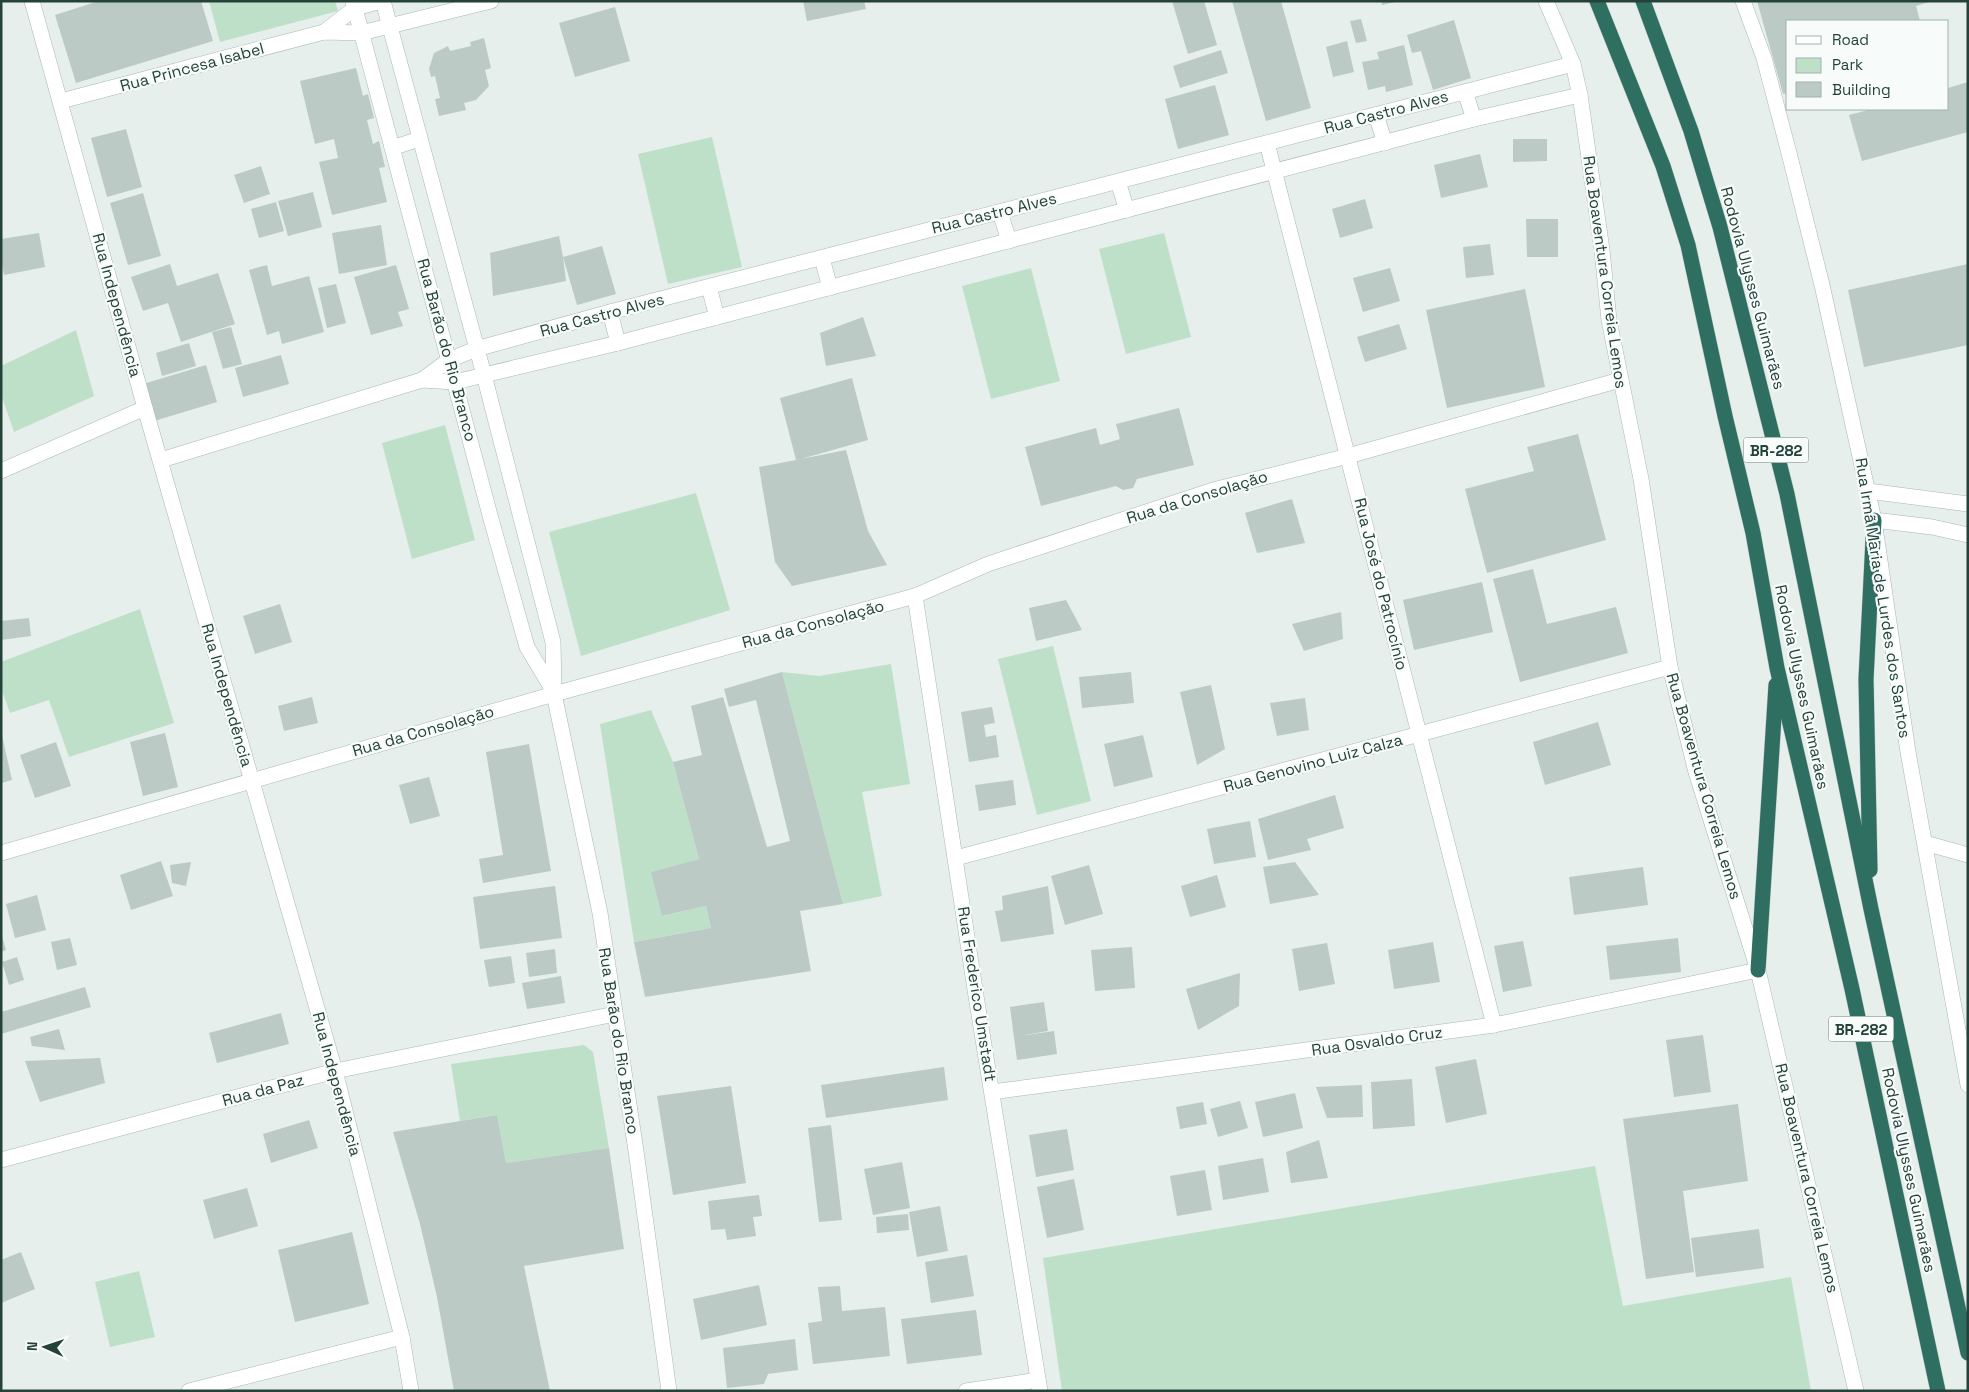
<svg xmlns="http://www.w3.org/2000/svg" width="1969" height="1392" viewBox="0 0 1969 1392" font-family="'Space Grotesk',sans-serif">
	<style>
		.green { fill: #bfe0c8 }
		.building { fill: #bbcac4 }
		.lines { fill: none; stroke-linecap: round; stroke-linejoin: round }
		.minor-casing { stroke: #a8b8b2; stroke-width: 16 }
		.highway-casing { stroke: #c2cac8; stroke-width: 16 }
		.minor { stroke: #fff; stroke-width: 15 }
		.highway { stroke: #2f6f62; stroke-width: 15 }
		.labels { text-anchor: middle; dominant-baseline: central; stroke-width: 4.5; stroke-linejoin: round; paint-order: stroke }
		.shield { fill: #f7fbf9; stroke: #637a73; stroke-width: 1 }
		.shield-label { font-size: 15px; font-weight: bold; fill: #24423a }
		.street-label { font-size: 16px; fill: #24423a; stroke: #f7fbf9 }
	</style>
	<rect width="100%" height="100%" fill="#e6efeb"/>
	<!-- green -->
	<g class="green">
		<polygon points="209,1 335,1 338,11 220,42"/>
		<polygon points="712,137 742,267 668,284 638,154"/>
		<polygon points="1164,233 1191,337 1126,354 1099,249"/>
		<polygon points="1031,268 1060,381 991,399 962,286"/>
		<polygon points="76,330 94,396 14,432 1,394 1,366"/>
		<polygon points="445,425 475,540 412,559 382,443"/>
		<polygon points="696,493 730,610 581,656 549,532"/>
		<polygon points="140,609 174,723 69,757 49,700 10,713 1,688 1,662"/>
		<polygon points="1053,646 1091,801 1037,815 998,659"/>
		<polygon points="891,664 910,784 862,792 882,896 843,904 782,672 819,676"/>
		<polygon points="651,710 673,762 699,859 652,872 663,916 706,906 711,928 634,942 600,724"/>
		<polygon points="584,1045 593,1052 609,1148 506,1163 497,1115 460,1121 451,1064"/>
		<polygon points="1595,1166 1623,1306 1791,1277 1811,1391 1062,1391 1043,1258"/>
		<polygon points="139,1271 155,1337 110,1347 95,1282"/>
	</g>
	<!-- building -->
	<g class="building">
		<polygon points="99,1 201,1 213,41 76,83 55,15"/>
		<polygon points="803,1 864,1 866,9 807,21"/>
		<polygon points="1172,1 1204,1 1217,45 1188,54"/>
		<polygon points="1232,1 1281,1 1311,108 1266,121"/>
		<polygon points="1381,1 1395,1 1395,2 1382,5"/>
		<polygon points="1757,1 1929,1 1929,2 1916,6 1920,21 1788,21 1788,93 1783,94"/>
		<polygon points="615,7 630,61 575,77 559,23"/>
		<polygon points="1361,19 1367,41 1356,43 1350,21"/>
		<polygon points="1454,20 1471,78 1433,90 1421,51 1412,53 1407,35"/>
		<polygon points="484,38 491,68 485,70 489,86 476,100 464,103 466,110 439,116 435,99 440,98 435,76 431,77 429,69 434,53 448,46 450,51 471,46 470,42"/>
		<polygon points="1347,41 1354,72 1333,77 1326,47"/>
		<polygon points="1404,45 1413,85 1386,92 1385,86 1368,90 1362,62 1379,59 1377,52"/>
		<polygon points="1221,50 1228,73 1180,88 1173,66"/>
		<polygon points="356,68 363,96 368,94 374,118 367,120 373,144 379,141 385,167 379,168 387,202 332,215 319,162 338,158 334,139 315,144 300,81"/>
		<polygon points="1968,82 1968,132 1862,161 1849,115 1872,109 1948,109 1948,88"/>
		<polygon points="1215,85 1229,135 1178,149 1165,99"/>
		<polygon points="126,129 142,187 107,197 91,138"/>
		<polygon points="1513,139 1547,139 1547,161 1513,162"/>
		<polygon points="1480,154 1488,187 1441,198 1434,165"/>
		<polygon points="261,166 270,194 244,203 234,175"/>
		<polygon points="313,192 322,227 288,236 278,201"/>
		<polygon points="143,193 161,256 128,265 110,203"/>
		<polygon points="1365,199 1373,228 1340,238 1332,209"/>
		<polygon points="276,202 284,231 259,238 251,209"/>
		<polygon points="1526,219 1558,219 1558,257 1527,257"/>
		<polygon points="381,225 387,265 339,274 332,233"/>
		<polygon points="39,233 45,267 4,275 1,259 1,239"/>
		<polygon points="559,236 563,257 602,246 616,294 577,305 563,257 566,281 493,296 490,253"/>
		<polygon points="1490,244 1494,275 1466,278 1463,247"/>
		<polygon points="170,264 177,286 218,273 235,324 181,342 168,303 143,311 131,277"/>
		<polygon points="1968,264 1968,345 1864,367 1848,290"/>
		<polygon points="267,265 272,286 309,276 324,332 282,344 279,331 267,335 249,270"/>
		<polygon points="396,265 409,309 398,312 403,326 371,335 354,277"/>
		<polygon points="1390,268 1400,301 1363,312 1353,278"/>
		<polygon points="336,284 346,323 327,328 318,288"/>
		<polygon points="1525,289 1545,387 1447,408 1426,310"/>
		<polygon points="863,317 876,356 826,366 820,333"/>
		<polygon points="1399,324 1407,349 1365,362 1357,337"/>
		<polygon points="231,327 242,364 223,369 212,332"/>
		<polygon points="189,343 196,366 162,376 156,353"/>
		<polygon points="281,355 289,384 243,397 235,368"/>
		<polygon points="206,365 217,402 151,422 140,385"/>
		<polygon points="852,378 868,440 801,459 846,450 868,531 887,565 792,586 775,562 759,467 796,460 780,398"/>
		<polygon points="1179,408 1194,465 1137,479 1133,488 1123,490 1116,486 1041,506 1025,447 1096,428 1100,445 1120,439 1116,424"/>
		<polygon points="1578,434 1606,540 1487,573 1465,489 1534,471 1527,447"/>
		<polygon points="1292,499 1305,543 1257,553 1245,513"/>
		<polygon points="1533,569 1547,624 1616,607 1628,653 1520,682 1493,579"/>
		<polygon points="1482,582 1493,632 1414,650 1403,600"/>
		<polygon points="1066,600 1082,630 1036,641 1029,608"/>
		<polygon points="280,604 292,642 255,654 243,616"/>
		<polygon points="1341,612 1343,639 1304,651 1292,624"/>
		<polygon points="29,618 31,636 1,640 1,621"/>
		<polygon points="782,672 843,904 800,911 811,971 645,997 634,942 711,928 706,906 662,916 651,872 699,859 673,762 702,755 691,706 723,697 767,847 790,841 756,700 729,707 724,689"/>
		<polygon points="1131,672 1134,703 1082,708 1079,677"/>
		<polygon points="1211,685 1225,749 1197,765 1180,692"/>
		<polygon points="312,697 318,723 284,731 278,706"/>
		<polygon points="1305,698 1309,730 1277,736 1270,703"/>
		<polygon points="992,707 995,723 984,725 986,737 996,735 999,757 969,762 961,712"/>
		<polygon points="1598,722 1611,765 1545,785 1533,742"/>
		<polygon points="1,731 12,780 1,783"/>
		<polygon points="165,733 178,787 143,796 130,742"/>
		<polygon points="1143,735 1153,777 1114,787 1104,744"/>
		<polygon points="56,742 71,786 35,798 20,755"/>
		<polygon points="529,744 551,871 483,883 479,859 503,855 486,752"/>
		<polygon points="429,777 440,816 410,824 399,785"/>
		<polygon points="1013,780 1016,805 979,811 975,785"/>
		<polygon points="1335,795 1344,828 1307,839 1311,850 1268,860 1258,819"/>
		<polygon points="1250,821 1256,857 1214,864 1207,829"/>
		<polygon points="161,861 173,896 131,910 120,875"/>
		<polygon points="191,862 186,886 172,883 170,865"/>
		<polygon points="1295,862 1319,895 1270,904 1263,867"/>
		<polygon points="1089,865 1103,914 1065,925 1051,876"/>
		<polygon points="1643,867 1648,905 1574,915 1569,877"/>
		<polygon points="1217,875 1226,907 1190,917 1181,886"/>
		<polygon points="555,886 562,938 480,949 473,897"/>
		<polygon points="1048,886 1054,934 1001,942 995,911 1003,910 1002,896"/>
		<polygon points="37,895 46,930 15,938 6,904"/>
		<polygon points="1,933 6,950 1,952"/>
		<polygon points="70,938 77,965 57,970 51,942"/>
		<polygon points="1678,938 1681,972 1610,980 1606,946"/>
		<polygon points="1523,941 1532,986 1503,992 1494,946"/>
		<polygon points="1433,942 1440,982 1394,989 1388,950"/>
		<polygon points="1327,943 1335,984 1299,991 1292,949"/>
		<polygon points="1132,947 1135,988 1095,991 1091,950"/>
		<polygon points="555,949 557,973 529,977 526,953"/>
		<polygon points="511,956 515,983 489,987 484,960"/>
		<polygon points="17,957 24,980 9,985 2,962"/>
		<polygon points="1240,973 1239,1006 1198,1030 1186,989"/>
		<polygon points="561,976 565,1003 527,1009 522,983"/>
		<polygon points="85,987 91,1007 1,1034 1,1012"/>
		<polygon points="1044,1002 1048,1031 1019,1036 1054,1031 1057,1054 1017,1060 1010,1007"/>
		<polygon points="281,1013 289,1044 217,1063 209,1033"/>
		<polygon points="59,1029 65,1050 32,1046 30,1037"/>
		<polygon points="1703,1035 1711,1092 1674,1097 1666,1040"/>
		<polygon points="100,1058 105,1083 40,1102 25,1061"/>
		<polygon points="1476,1059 1487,1114 1446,1123 1435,1067"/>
		<polygon points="944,1067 948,1100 826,1118 821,1085"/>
		<polygon points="1412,1079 1415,1126 1373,1129 1371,1082"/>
		<polygon points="1362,1085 1363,1117 1327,1118 1316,1087"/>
		<polygon points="731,1086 746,1183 673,1195 657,1096"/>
		<polygon points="1295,1093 1303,1128 1263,1137 1255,1102"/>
		<polygon points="1240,1101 1248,1128 1218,1137 1210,1109"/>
		<polygon points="1203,1102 1207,1124 1180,1129 1176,1107"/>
		<polygon points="1738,1104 1748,1181 1683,1191 1694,1272 1646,1279 1623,1119"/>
		<polygon points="497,1115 506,1163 609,1148 624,1249 524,1266 550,1391 454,1391 437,1297 420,1224 393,1132"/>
		<polygon points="309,1120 318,1148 271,1163 263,1134"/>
		<polygon points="831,1125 842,1220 819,1222 808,1128"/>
		<polygon points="1067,1129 1074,1170 1036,1177 1029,1135"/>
		<polygon points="1319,1140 1328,1178 1291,1183 1286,1152"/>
		<polygon points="1263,1158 1269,1192 1223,1200 1218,1166"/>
		<polygon points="902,1162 910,1208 873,1215 864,1169"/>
		<polygon points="1205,1170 1212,1210 1177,1216 1170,1176"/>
		<polygon points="1074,1179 1084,1230 1047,1238 1037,1187"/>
		<polygon points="247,1188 258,1226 214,1239 203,1200"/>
		<polygon points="759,1195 762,1216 753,1217 756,1236 727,1240 725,1229 711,1230 708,1201"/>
		<polygon points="940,1206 948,1251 917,1257 909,1212"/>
		<polygon points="908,1214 909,1230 877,1233 876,1217"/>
		<polygon points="1759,1229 1764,1268 1696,1277 1691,1238"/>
		<polygon points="352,1232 369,1304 295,1322 278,1250"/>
		<polygon points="21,1252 35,1289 1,1303 1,1260"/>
		<polygon points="967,1255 974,1296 931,1303 925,1262"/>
		<polygon points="759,1285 767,1325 701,1340 693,1299"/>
		<polygon points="840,1286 842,1311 885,1307 890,1356 813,1364 808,1323 822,1321 818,1287"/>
		<polygon points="976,1310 982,1355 907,1364 901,1319"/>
		<polygon points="795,1339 798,1370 768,1374 764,1384 727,1388 723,1348"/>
	</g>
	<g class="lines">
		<defs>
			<g id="minor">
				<polyline points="32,1 145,408 335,1071 402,1337 411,1391"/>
				<polyline points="353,1 491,519 527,647 554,692"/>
				<polyline points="383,1 484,375 553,642 554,694 600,913 636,1151 669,1391"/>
				<polyline points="1546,1 1573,64 1580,95 1602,250 1609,320 1641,479 1670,667 1696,772 1758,970 1856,1391"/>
				<polyline points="1743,1 1764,58 1789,153 1822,285 1874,520 1908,752 1968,1085"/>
				<polyline points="324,32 355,8 382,1"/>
				<polyline points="1465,92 1474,119"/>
				<polyline points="61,101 324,32 361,33 491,1"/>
				<polyline points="1376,115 1385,143"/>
				<polyline points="1267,143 1494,1025"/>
				<polyline points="392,148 419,139"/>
				<polyline points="1118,182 1127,210"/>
				<polyline points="1000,212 1009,241"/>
				<polyline points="822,258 830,288"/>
				<polyline points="709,287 717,317"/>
				<polyline points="610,312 618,343"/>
				<polyline points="422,380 455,382 618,343 1474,119 1580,95"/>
				<polyline points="161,460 422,380 449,360 476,349 610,312 1573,64"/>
				<polyline points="1,471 145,408"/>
				<polyline points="1868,491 1968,504"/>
				<polyline points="1874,520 1932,527 1968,535"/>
				<polyline points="915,596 976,996 1040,1391"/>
				<polyline points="1925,843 1968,855"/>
				<polyline points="1,853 554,694 915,596 988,564 1213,490 1348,456 1620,380"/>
				<polyline points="956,858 1670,667"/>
				<polyline points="992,1092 1494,1025 1758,970"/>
				<polyline points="1,1160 335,1071 615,1014"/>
				<polyline points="189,1391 402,1337"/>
				<polyline points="966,1391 1038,1380"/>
			</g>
			<g id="highway">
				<polyline points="1597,1 1663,166 1688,245 1725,416 1753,533 1777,668 1852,989 1938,1391"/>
				<polyline points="1643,1 1691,131 1720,227 1787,494 1871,909 1968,1353"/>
				<polyline points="1870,870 1866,679 1874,520"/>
				<polyline points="1758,970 1776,685"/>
			</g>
		</defs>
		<!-- minor casing -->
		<use href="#minor" class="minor-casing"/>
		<!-- highway casing -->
		<use href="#highway" class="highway-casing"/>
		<!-- minor -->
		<use href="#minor" class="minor"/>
		<!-- highway -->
		<use href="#highway" class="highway"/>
	</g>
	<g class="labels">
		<!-- shield labels -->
		<g class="shield">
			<rect x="1743.5" y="437.5" width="65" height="25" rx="4"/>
			<rect x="1828.5" y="1016.5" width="65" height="25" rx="4"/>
		</g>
		<g class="shield-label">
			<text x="1776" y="450">BR-282</text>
			<text x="1861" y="1029">BR-282</text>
		</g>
		<!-- street labels -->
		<g class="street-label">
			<text transform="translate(192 67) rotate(-15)">Rua Princesa Isabel</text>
			<text transform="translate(1386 112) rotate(-15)">Rua Castro Alves</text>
			<text transform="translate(994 213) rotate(-14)">Rua Castro Alves</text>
			<text transform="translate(1605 272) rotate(82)">Rua Boaventura Correia Lemos</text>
			<text transform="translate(1753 288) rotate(75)">Rodovia Ulysses Guimarães</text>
			<text transform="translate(117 305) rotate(75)">Rua Independência</text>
			<text transform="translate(602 315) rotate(-15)">Rua Castro Alves</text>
			<text transform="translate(447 350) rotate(75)">Rua Barão do Rio Branco</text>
			<text transform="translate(1197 497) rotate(-17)">Rua da Consolação</text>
			<text transform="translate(1381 584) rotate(76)">Rua José do Patrocínio</text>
			<text transform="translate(1883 598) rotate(81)">Rua Irmã Maria de Lurdes dos Santos</text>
			<text transform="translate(813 624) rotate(-15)">Rua da Consolação</text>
			<text transform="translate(1802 687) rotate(78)">Rodovia Ulysses Guimarães</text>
			<text transform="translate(227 695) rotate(74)">Rua Independência</text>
			<text transform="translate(423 731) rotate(-16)">Rua da Consolação</text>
			<text transform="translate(1313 763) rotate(-15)">Rua Genovino Luiz Calza</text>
			<text transform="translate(1704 786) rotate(74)">Rua Boaventura Correia Lemos</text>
			<text transform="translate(977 994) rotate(81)">Rua Frederico Umstadt</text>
			<text transform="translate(619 1041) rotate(81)">Rua Barão do Rio Branco</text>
			<text transform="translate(1377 1041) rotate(-8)">Rua Osvaldo Cruz</text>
			<text transform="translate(337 1084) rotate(75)">Rua Independência</text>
			<text transform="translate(263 1090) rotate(-15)">Rua da Paz</text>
			<text transform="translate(1909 1170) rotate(78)">Rodovia Ulysses Guimarães</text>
			<text transform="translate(1807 1178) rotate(77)">Rua Boaventura Correia Lemos</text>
		</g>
	</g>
	<!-- border -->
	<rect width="1969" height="1392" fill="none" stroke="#24423a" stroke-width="5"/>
	<!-- legend -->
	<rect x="1786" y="20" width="162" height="90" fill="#f7fbf9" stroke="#a3b1ad"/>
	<rect x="1796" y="36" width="25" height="8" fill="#ffffff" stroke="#a3b1ad"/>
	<text x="1832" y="45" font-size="15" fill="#24423a">Road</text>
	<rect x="1796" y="58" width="25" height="15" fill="#bfe0c8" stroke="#a3b1ad"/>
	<text x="1832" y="70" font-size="15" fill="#24423a">Park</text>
	<rect x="1796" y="82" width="25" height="15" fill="#bbcac4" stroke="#a3b1ad"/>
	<text x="1832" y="95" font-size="15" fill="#24423a">Building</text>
	<!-- north arrow -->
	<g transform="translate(45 1347) rotate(273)" stroke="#f7fbf9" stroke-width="4" paint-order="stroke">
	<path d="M0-4L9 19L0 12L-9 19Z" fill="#24423a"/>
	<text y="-8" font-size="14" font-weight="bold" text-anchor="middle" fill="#24423a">N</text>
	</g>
</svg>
